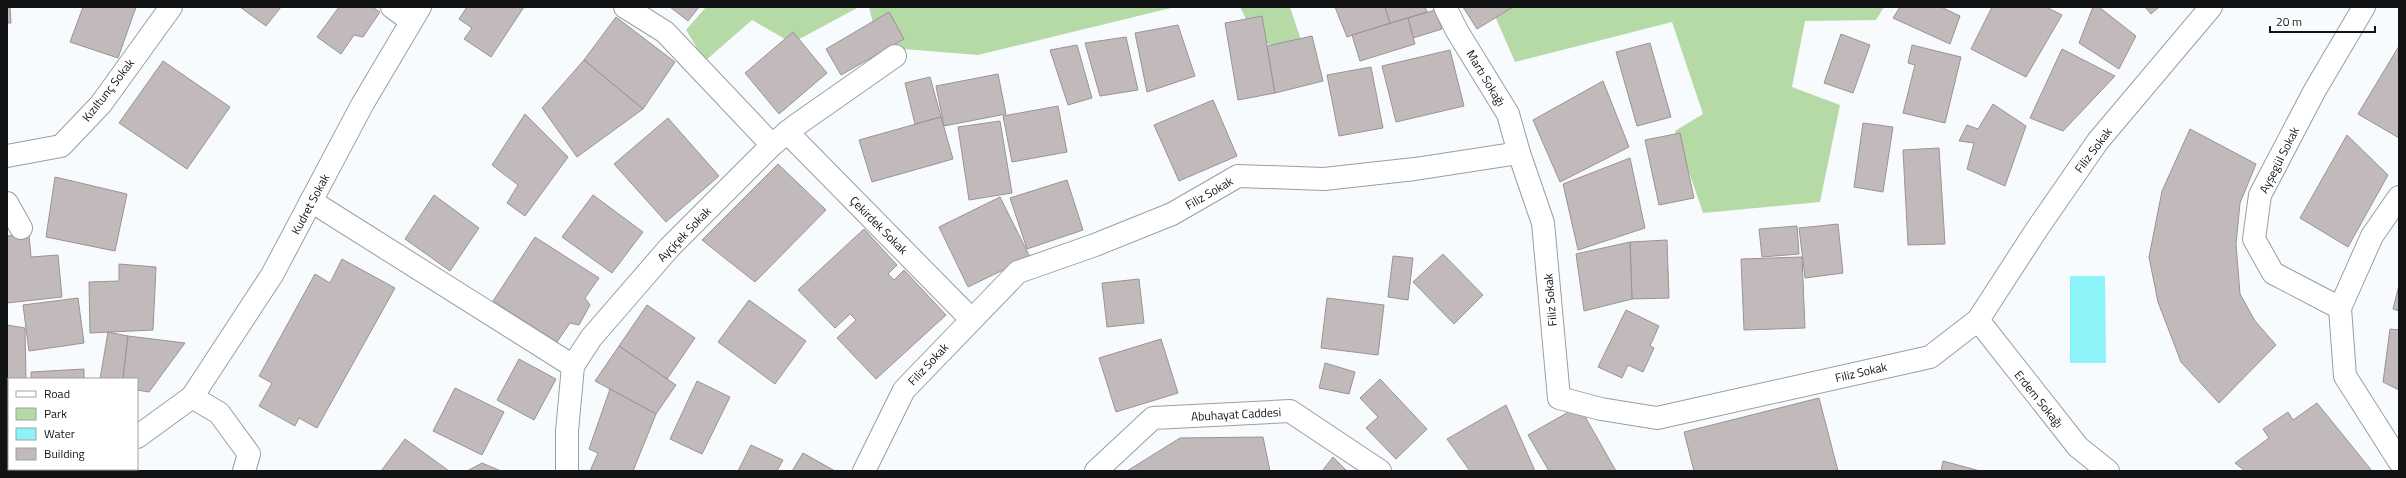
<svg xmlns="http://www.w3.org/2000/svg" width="2406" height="478" viewBox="0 0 2406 478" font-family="'Titillium Web',sans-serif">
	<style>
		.green { fill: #b5daa5 }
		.water { fill: #8cf4f9 }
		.building { fill: #c2baba; stroke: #9b9393 }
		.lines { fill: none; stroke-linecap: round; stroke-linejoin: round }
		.minor-casing { stroke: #999ea3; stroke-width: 24 }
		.minor { stroke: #fff; stroke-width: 22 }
		.labels { text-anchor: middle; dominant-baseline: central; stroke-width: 4; stroke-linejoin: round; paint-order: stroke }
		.street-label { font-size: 12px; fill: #121315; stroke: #fff }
	</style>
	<rect width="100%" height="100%" fill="#f8fbfe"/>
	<!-- green -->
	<g class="green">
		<polygon points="706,7 859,7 792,43 752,20 705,61 686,30"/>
		<polygon points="869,7 1175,7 978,55 879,47"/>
		<polygon points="1240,7 1290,7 1306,55 1257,41"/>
		<polygon points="1491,7 1884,7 1876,20 1805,21 1792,87 1840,105 1820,202 1703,213 1675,131 1703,114 1672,22 1515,62"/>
	</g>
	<!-- water -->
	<polygon class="water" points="2070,276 2105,276 2106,363 2070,363"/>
	<!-- building -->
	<g class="building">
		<polygon points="7,7 10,7 11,23 7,23"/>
		<polygon points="83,7 136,7 118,58 70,42"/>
		<polygon points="240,7 281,7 266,26"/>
		<polygon points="339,7 372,7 380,12 363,37 354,35 341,54 317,37"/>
		<polygon points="467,7 524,7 491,57 464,39 472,28 459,19"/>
		<polygon points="670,7 699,7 688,21"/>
		<polygon points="1335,7 1385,7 1390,23 1347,37"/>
		<polygon points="1385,7 1425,7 1427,12 1390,23"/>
		<polygon points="1463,7 1513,7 1477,29"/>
		<polygon points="1900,7 1941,7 1960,16 1950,44 1893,18"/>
		<polygon points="1992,7 2046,7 2062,15 2026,77 1971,49"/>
		<polygon points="2093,7 2099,7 2136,36 2119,69 2079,43"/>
		<polygon points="2145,7 2159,7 2151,14"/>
		<polygon points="1435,10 1442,29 1413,38 1408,18"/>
		<polygon points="889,12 904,39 841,75 826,49"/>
		<polygon points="1262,16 1275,93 1238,100 1225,23"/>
		<polygon points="616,17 675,62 643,109 584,60"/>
		<polygon points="1408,18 1415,44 1360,61 1352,35"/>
		<polygon points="1178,25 1195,76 1147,92 1135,33"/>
		<polygon points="793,32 827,73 779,114 745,73"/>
		<polygon points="1841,34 1870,45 1853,93 1824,83"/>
		<polygon points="1312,36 1323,81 1275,93 1267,46"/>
		<polygon points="1126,37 1138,90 1100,96 1085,43"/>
		<polygon points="1650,43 1671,117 1637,126 1616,52"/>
		<polygon points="1077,45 1092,98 1068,105 1050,50"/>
		<polygon points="1912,45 1961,57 1945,123 1903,113 1915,65 1908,63"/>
		<polygon points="2399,46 2399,138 2358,114"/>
		<polygon points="2062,49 2115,76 2063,131 2030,118"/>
		<polygon points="1450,50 1464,106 1396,122 1382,66"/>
		<polygon points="584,60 643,109 577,157 542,108"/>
		<polygon points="163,61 230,107 187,169 119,123"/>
		<polygon points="1371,67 1383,128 1339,136 1327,75"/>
		<polygon points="998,74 1006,114 944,126 936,86"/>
		<polygon points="930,77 941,117 915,124 905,83"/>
		<polygon points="1603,81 1629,147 1560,182 1533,120"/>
		<polygon points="1213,100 1237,156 1179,181 1154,125"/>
		<polygon points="1993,104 2026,126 2005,186 1967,169 1974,143 1959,141 1967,125 1978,129"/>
		<polygon points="1058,106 1067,152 1012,162 1003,116"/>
		<polygon points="525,114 568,157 525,216 507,203 518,185 492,165"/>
		<polygon points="941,117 953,159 872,182 859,140"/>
		<polygon points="668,118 719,176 666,222 614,164"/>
		<polygon points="1000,121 1012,193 969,200 958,127"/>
		<polygon points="1863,123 1893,127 1883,192 1854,187"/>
		<polygon points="2190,129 2256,164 2240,203 2236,244 2240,294 2255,321 2276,345 2219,403 2181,362 2158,302 2149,257 2162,191"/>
		<polygon points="1680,133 1694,198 1659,205 1645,140"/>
		<polygon points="2347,135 2388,175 2348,247 2300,218"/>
		<polygon points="1939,148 1945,244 1908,245 1903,150"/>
		<polygon points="1630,158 1645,228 1578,250 1563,184"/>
		<polygon points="778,164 826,210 755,282 702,240"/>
		<polygon points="55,177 127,194 115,251 46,237"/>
		<polygon points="1067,180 1083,230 1027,249 1010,198"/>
		<polygon points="434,195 479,228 450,271 405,239"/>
		<polygon points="593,195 643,232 612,273 562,237"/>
		<polygon points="1000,197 1030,257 968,287 939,227"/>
		<polygon points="1838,224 1843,273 1805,278 1799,228"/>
		<polygon points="1797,226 1799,254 1762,257 1759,229"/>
		<polygon points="864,229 897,265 888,274 894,280 904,270 946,315 876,379 837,338 856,320 850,314 835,328 798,290"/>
		<polygon points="29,234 31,257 58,255 62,297 7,303 7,236"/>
		<polygon points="535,237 599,278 585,298 590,305 579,325 570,323 557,342 493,301"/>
		<polygon points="1667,240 1669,298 1632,299 1630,242"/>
		<polygon points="1630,242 1632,299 1584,311 1576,254"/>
		<polygon points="1443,254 1483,295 1454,324 1413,282"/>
		<polygon points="1393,256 1413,258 1408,300 1388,297"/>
		<polygon points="1802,257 1805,328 1744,330 1741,259"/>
		<polygon points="342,259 395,288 317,428 299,418 295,426 259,406 272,383 259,376 315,274 330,283"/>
		<polygon points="119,264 156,267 153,330 90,333 89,282 119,281"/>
		<polygon points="1139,279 1144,323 1107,327 1102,283"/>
		<polygon points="2399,285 2399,311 2393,309"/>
		<polygon points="78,298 84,343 29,351 23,305"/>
		<polygon points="1327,298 1384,305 1378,355 1321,348"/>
		<polygon points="749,300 806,341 775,384 718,342"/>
		<polygon points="647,305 695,338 667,379 619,346"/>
		<polygon points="1626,310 1659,326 1650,346 1654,348 1643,372 1628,365 1622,378 1598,367"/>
		<polygon points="7,325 25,328 26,379 9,379 9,429 7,428"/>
		<polygon points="2390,329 2399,330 2399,390 2383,382"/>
		<polygon points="108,332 128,336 123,379 100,379"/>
		<polygon points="128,336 185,343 149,392 137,390 137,379 123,379"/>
		<polygon points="1161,339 1178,393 1116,412 1099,358"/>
		<polygon points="619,346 676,385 656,414 595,381"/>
		<polygon points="519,359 556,379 534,420 497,400"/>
		<polygon points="1325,363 1355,372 1349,394 1319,388"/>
		<polygon points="84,369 84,379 31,379 31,372"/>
		<polygon points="1380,379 1427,429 1396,459 1366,428 1378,417 1360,398"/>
		<polygon points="697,381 730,397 702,454 670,439"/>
		<polygon points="455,388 504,412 482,455 433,431"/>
		<polygon points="610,389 656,414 633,471 590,471 598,453 589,449"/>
		<polygon points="1819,398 1838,471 1694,471 1684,432"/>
		<polygon points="2317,403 2372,471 2245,471 2235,463 2269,438 2263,429 2288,412 2293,420"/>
		<polygon points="1506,405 1535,471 1470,471 1447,439"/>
		<polygon points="1579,406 1616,471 1549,471 1528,435"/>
		<polygon points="1263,437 1270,471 1127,471 1180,438"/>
		<polygon points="405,439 449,471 381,471"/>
		<polygon points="751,445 783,460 777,471 738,471"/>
		<polygon points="803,453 835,471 792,471"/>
		<polygon points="1333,457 1347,471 1322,471"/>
		<polygon points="1943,461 1980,471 1941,471"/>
		<polygon points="482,463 501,471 467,471"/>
	</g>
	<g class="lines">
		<defs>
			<g id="minor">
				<polyline points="392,7 411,21"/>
				<polyline points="625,7 665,32 772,145"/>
				<polyline points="1445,7 1457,31 1508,114 1519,153"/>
				<polyline points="787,132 971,319"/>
				<polyline points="7,156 61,146 101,104 171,7"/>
				<polyline points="2399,197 2372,236 2340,308 2345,376 2399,461"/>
				<polyline points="311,201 573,366"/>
				<polyline points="7,203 21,228"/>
				<polyline points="2340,308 2273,273 2254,239 2260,195 2315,90 2364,7"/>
				<polyline points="1978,320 2078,447 2108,471"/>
				<polyline points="192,397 219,413 249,454 244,471"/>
				<polyline points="137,437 192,397 272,275 362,105 420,7"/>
				<polyline points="7,459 9,460"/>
				<polyline points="23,469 26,471"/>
				<polyline points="89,471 92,469"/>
				<polyline points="567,471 567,431 573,366 591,338 669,248 772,145 795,126 895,56"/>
				<polyline points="864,471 904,390 1018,272 1095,245 1172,214 1238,176 1324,179 1415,169 1519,153 1543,223 1559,398 1601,409 1657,418 1930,357 1978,320 2037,229 2098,141 2211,7"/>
				<polyline points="1096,471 1153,418 1290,411 1380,471"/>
			</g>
		</defs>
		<!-- minor casing -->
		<use href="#minor" class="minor-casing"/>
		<!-- minor -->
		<use href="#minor" class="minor"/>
	</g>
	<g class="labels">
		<!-- street labels -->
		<g class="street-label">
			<text transform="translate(1486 78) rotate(59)">Martı Sokağı</text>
			<text transform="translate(108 90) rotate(-52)">Kızıltunç Sokak</text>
			<text transform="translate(2093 150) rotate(-53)">Filiz Sokak</text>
			<text transform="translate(2279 160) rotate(-63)">Ayşegül Sokak</text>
			<text transform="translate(1209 193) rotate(-30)">Filiz Sokak</text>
			<text transform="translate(310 204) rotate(-62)">Kudret Sokak</text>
			<text transform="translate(879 225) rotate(45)">Çekirdek Sokak</text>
			<text transform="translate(684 234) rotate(-46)">Ayçiçek Sokak</text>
			<text transform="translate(1550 300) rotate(-95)">Filiz Sokak</text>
			<text transform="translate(928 364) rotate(-47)">Filiz Sokak</text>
			<text transform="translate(1861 372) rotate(-13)">Filiz Sokak</text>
			<text transform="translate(2039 399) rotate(51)">Erdem Sokağı</text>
			<text transform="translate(1236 414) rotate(-3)">Abuhayat Caddesi</text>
		</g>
	</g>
	<!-- border -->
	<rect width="2406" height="478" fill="none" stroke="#121315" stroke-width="16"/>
	<!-- legend -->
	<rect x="8" y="378" width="130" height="92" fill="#ffffff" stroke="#a0a1a1"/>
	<rect x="16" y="391" width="20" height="6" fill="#ffffff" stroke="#a0a1a1"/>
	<text x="44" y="398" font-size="12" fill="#121315">Road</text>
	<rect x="16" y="408" width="20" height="12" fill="#b5daa5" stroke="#a0a1a1"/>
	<text x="44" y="418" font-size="12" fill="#121315">Park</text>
	<rect x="16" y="428" width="20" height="12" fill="#8cf4f9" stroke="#a0a1a1"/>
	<text x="44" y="438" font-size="12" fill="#121315">Water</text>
	<rect x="16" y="448" width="20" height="12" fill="#c2baba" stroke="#a0a1a1"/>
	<text x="44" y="458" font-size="12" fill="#121315">Building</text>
	<!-- scale -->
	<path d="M2270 26v6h105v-6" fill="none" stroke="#121315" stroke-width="2"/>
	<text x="2276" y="26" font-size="12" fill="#121315" stroke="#ffffff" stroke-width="3" paint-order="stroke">20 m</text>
</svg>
